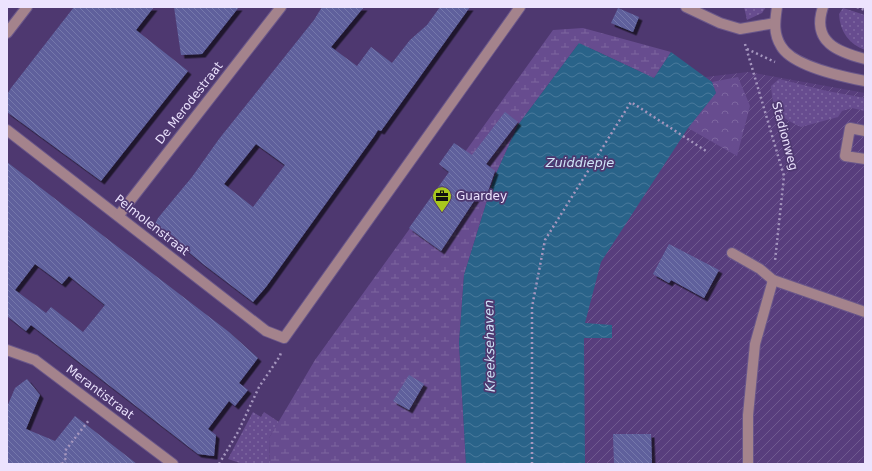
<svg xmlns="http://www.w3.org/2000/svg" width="872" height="471" font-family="'DejaVu Sans',sans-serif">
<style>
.industrial{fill:url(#industrial-furrows)}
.grass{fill:url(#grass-dots)}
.forest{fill:url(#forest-crowns)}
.wetland{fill:url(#wetland-marsh)}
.water{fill:url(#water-waves)}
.building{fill:url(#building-back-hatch);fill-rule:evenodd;filter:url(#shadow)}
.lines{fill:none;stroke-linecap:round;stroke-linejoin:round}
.minor-casing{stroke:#6a578a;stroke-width:12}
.path{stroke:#a596be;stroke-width:2.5;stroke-dasharray:2 3;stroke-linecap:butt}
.minor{stroke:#a4838c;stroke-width:10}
.labels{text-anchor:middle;stroke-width:3.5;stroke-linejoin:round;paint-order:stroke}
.street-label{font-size:12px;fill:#ece3fe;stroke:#4e3870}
.poi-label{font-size:12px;fill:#ece3fe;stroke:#4e3870;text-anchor:start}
.water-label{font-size:13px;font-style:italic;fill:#cee5f7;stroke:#4e3870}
</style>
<defs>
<pattern id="industrial-furrows" width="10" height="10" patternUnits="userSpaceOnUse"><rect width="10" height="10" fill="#583e7d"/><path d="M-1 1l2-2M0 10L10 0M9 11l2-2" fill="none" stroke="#705a90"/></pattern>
<pattern id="grass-dots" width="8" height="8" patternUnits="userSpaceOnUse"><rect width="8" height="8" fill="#674c8f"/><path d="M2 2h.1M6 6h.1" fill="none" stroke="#7d66a0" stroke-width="1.8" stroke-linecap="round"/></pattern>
<pattern id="forest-crowns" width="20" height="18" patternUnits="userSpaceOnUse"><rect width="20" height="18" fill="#674c8f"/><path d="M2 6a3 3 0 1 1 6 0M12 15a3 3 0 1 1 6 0" fill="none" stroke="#7d66a0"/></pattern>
<pattern id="wetland-marsh" width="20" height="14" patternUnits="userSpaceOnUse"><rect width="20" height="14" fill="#674c8f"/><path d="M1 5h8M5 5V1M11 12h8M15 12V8" fill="none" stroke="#7d66a0"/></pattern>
<pattern id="water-waves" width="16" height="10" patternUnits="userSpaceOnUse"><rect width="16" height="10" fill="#296389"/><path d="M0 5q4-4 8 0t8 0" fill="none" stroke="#48799b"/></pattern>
<pattern id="building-back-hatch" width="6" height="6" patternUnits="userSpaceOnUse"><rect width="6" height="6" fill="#5e619c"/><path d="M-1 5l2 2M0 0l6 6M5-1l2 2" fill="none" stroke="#7578ab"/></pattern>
<filter id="shadow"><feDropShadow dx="3.5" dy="3.5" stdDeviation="0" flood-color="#0009"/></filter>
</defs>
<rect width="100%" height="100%" fill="#4e3870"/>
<!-- industrial -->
<path class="industrial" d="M 748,72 L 865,93 L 865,464 L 523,464 L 638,85 Z"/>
<!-- grass -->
<g class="grass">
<path d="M 744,7 L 766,7 L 762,13 L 747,20 Z"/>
<path d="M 843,8 L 865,15 L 865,50 C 849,44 840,32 839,14 Z"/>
<path d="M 779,79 L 827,91 L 865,98 L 865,111 L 852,108 L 842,111 L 838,117 L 801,127 C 778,116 773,112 771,86 Z"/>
<path d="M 253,412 L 261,417 L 264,412 L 279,422 L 269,438 L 270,464 L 243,464 L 228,459 Z"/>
</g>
<!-- forest -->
<path class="forest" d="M 738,77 L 750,106 L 737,156 L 688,128 L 716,93 L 712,82 Z"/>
<!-- wetland -->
<path class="wetland" d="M 583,28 L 671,52 L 654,78 L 579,43 L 518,125 L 494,178 L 464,275 L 459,343 L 466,464 L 270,464 L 269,438 L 315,360 L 553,30 Z"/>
<!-- water -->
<path class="water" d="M 579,43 L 654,78 L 671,52 L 712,82 L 716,93 L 688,128 L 601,262 L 585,323 L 612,325 L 612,338 L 584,338 L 585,464 L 466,464 L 459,343 L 464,275 L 494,178 L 518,125 Z"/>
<!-- building -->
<g class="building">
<path d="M 74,7 L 154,7 L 136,30 L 188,71 L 101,181 L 7,112 L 7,95 L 11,88 Z"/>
<path d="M 174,7 L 239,7 L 202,54 L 181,55 Z"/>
<path d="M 322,7 L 364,7 L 331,47 L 357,66 L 371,47 L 392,63 L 410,40 L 427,25 L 440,7 L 470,7 L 381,131 L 378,130 L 375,135 L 266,287 L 253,302 L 203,264 L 155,224 L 158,218 L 192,177 L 219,139 L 314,20 ZM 256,144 L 285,165 L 253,207 L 224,184 Z"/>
<path d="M 618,8 L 639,17 L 633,32 L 611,23 Z"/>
<path d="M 505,112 L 518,122 L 486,164 L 495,171 L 486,197 L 480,192 L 441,251 L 409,228 L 449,172 L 439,164 L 454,143 L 472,155 Z"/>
<path d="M 7,162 L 229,332 L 258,358 L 239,383 L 248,390 L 235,406 L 229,401 L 208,429 L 216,435 L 214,456 L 198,454 L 31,325 L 26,331 L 7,316 ZM 35,264 L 62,284 L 69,276 L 105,305 L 83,332 L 51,307 L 46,313 L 15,290 Z"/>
<path d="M 669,244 L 719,270 L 704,298 L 671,280 L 669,283 L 653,274 Z"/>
<path d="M 409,375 L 424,384 L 409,410 L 393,401 Z"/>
<path d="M 27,379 L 40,395 L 26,429 L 55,441 L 75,416 L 137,464 L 7,464 L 7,407 L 15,388 Z"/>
<path d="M 613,434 L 651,434 L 652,464 L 614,464 Z"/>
</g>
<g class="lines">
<defs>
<g id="minor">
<path d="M 686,7 L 720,23 L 740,29 L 775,23"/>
<path d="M 777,7 C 775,21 773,33 781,46 C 792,66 844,77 865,81"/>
<path d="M 823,7 C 811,42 838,52 865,59"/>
<path d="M 7,33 L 27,7"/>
<path d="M 7,130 L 266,331 L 284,338 L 520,7"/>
<path d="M 865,131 L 850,128 L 845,156 L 865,159"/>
<path d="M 119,215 L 281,7"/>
<path d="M 732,253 L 760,269 L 773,280 L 865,312"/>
<path d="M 7,350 L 35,360 L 173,464"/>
<path d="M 748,464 L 748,415 L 755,344 L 773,280"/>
</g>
</defs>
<!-- minor casing -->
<use href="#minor" class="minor-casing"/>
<!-- path -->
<g class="path">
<path d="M 857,7 L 865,10"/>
<path d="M 745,44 L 784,176 L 775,261"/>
<path d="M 747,49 L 775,62"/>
<path d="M 62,464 L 66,458 L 65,451 L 89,420"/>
<path d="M 219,464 L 238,432 L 259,387 L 280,356 L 281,352"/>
<path d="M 532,464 L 532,307 L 545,240 L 631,102 L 706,151"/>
</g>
<!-- minor -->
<use href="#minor" class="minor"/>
</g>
<!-- icons -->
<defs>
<symbol id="office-pin" viewBox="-11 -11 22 30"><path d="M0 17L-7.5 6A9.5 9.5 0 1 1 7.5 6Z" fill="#a8c71d" stroke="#4e3870"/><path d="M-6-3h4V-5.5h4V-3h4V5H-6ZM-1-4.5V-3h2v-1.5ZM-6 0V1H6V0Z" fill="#111"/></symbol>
</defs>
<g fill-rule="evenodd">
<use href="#office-pin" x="431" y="185" width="22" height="30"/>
</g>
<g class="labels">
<!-- street labels -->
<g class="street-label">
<text transform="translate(189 103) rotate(-52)" y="4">De Merodestraat</text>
<text transform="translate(785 136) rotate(75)" y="4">Stadionweg</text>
<text transform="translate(152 225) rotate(38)" y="4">Pelmolenstraat</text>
<text transform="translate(100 392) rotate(37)" y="4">Merantistraat</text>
</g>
<!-- poi labels -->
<g class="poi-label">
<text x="456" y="200">Guardey</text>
</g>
<!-- water labels -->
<g class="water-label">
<text x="580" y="167">Zuiddiepje</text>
<text transform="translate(489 346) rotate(-91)" y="5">Kreeksehaven</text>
</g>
</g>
<!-- border -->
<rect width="872" height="471" fill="none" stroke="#ece3fe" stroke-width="16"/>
</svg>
